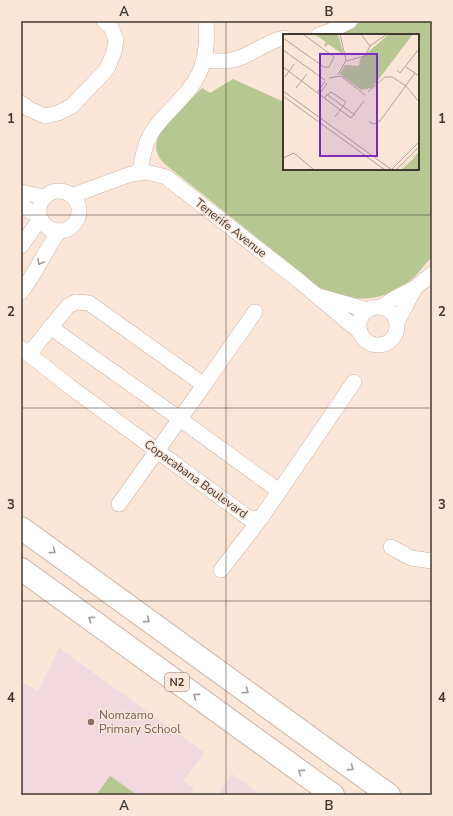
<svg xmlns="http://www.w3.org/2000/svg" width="453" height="816" font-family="'Nunito Sans',sans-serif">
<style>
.education{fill:#f3d9df}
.green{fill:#b6c792}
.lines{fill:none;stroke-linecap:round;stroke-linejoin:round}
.minor-casing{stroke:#cdb2a2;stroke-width:16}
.trunk-casing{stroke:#cdb2a2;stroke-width:24}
.minor{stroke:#fff;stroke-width:15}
.trunk{stroke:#fff;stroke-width:22}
.oneway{stroke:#a19c98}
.grid{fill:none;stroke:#433831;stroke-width:1;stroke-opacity:0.55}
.education-dot{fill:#8d6e63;stroke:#fce6d8;stroke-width:1.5}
.labels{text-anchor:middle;stroke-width:3;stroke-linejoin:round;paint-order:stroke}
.shield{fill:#fce6d8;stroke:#7a6c63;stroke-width:1}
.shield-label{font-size:11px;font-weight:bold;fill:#433831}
.street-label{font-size:12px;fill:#433831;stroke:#fce6d8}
.education-label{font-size:12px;fill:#785e54;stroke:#fce6d8;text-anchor:start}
.inset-road{fill:none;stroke:#b2a095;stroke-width:1}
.view{fill:#7b2cbf;fill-opacity:0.15;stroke:#7b2cbf;stroke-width:2}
.inset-edge{fill:none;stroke:#433831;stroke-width:2}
.neatline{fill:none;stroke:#433831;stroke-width:1.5}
.grid-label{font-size:13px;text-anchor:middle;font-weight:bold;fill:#433831}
</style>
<rect width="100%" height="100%" fill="#fce6d8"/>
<!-- education -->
<g class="education">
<path d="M 59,648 L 205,753 L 183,781 L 194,789 L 189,795 L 21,795 L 21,681 L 38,691 Z"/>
<path d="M 232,774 L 261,795 L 218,795 Z"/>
</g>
<!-- green -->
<g class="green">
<path d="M 362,21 L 432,21 L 432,257 C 425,264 419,273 411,280 C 384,303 349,304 319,287 L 166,165 C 159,159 154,150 157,140 C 159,130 193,97 202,88 L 210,93 L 233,79 L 284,102 L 284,169 L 418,169 L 418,35 L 334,35 Z"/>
<path d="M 110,776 L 136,794 L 135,795 L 96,795 Z"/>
</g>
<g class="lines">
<defs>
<g id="minor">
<path d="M 319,35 L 330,31 L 350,21"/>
<path d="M 204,60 C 213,61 223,62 232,60 C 250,57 263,42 284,38"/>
<path d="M 21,103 L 29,109 L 45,116 L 58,113 L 72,106 L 107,69 L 114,52 L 116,40 L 111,27 L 104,21"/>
<path d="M 140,172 C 142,157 145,141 154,129 C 169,108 191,94 201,69 C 207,53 207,38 206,21"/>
<circle cx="59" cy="211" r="20"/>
<path d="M 21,192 L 44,197"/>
<path d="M 71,196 L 131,174 L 146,172 L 166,177 L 298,280 L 360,332"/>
<path d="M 21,205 L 31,212 L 39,214"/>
<path d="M 21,246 L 40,219"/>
<path d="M 21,292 C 36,273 45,251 59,231"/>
<path d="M 322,297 L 368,310"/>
<circle cx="378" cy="326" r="19"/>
<path d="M 381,307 L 395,298 L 415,288 L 432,274"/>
<path d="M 397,322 L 415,288"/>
<path d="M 50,327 L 180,419 L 279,491"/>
<path d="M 21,348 L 69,386 L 250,519 L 261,518 L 354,382"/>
<path d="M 29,354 L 68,306 L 76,302 L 89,303 L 204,385 L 119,504"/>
<path d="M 204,385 L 255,312"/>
<path d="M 391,547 L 411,558 L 432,561"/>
<path d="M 221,570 L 261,518"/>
</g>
<g id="trunk">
<path d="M 21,528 L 389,795"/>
<path d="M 21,569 L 333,795"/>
</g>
</defs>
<!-- minor casing -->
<use href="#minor" class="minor-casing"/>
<!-- trunk casing -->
<use href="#trunk" class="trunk-casing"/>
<!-- minor -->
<use href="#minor" class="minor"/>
<!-- trunk -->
<use href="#trunk" class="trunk"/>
</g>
<!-- one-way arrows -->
<defs><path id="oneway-chevron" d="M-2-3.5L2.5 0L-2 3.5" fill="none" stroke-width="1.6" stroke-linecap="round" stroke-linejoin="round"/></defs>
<g class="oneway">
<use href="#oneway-chevron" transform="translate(40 262) rotate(119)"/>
<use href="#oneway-chevron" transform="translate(53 551) rotate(36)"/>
<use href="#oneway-chevron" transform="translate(91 619) rotate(-144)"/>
<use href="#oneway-chevron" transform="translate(147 620) rotate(36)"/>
<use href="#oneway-chevron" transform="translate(246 691) rotate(36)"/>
<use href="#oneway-chevron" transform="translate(196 696) rotate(-144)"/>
<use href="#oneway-chevron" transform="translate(351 768) rotate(36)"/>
<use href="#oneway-chevron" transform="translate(301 772) rotate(-144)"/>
</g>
<!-- grid -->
<path class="grid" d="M 226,21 L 226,795M 21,215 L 432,215M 21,408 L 432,408M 21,601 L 432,601"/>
<!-- markers -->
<circle class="education-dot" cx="91" cy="722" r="4"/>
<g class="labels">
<!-- shield labels -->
<rect class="shield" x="165" y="673" width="24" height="18" rx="3"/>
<g class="shield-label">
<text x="177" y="686">N2</text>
</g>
<!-- street labels -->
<g class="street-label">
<text transform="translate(231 228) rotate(38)" y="4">Tenerife Avenue</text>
<text transform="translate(196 479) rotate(36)" y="4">Copacabana Boulevard</text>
</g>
<!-- education labels -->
<g class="education-label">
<text x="99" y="719">Nomzamo<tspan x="99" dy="14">Primary School</tspan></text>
</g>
</g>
<!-- overview -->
<g transform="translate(283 34)">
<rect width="136" height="136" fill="#fce6d8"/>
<path d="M 31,0 L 55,0 L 61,21 L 45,10 L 43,13 L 41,11 L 43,8 ZM 106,0 L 130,0 L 89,54 L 78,56 L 57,40 L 62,31 L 76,32 L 77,25 ZM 136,117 L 136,136 L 118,136 L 130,125 Z" fill="#b6c792"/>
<path class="inset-road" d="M 78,0 L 87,12M 0,4 L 41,33 L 46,33 L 51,23 L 20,0M 87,12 L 104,0M 0,16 L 42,46M 63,27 L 82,22 L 87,12M 0,33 L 68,84 L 81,67M 123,33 L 136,42M 114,36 L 117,39 L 136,15M 55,41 L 63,26 L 57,0M 2,43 L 11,30M 46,44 L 58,42 L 82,61M 13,54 L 24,40M 0,57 L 109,136M 85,58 L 102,43 L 109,43 L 123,52 L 136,68M 34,59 L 42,47M 43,60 L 72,81M 36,61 L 44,49M 0,62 L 102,136M 41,64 L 48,58 L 63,68 L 52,83M 86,88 L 91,90 L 97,87 L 132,39M 0,124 L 11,119 L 31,136M 108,136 L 136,108M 113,136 L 136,113"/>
<path class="view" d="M 37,20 L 94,20 L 94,122 L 37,122 Z"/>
<rect width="136" height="136" class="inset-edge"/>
</g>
<!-- border -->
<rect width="453" height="816" fill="none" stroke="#fce6d8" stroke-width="44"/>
<rect x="22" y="22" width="409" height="772" class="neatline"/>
<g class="grid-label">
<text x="124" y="16">A</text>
<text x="329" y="16">B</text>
<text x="11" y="123">1</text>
<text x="442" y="123">1</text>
<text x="11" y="316">2</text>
<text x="442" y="316">2</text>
<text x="11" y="509">3</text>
<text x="442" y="509">3</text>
<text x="11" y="702">4</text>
<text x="442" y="702">4</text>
<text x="124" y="810">A</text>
<text x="329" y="810">B</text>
</g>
</svg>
